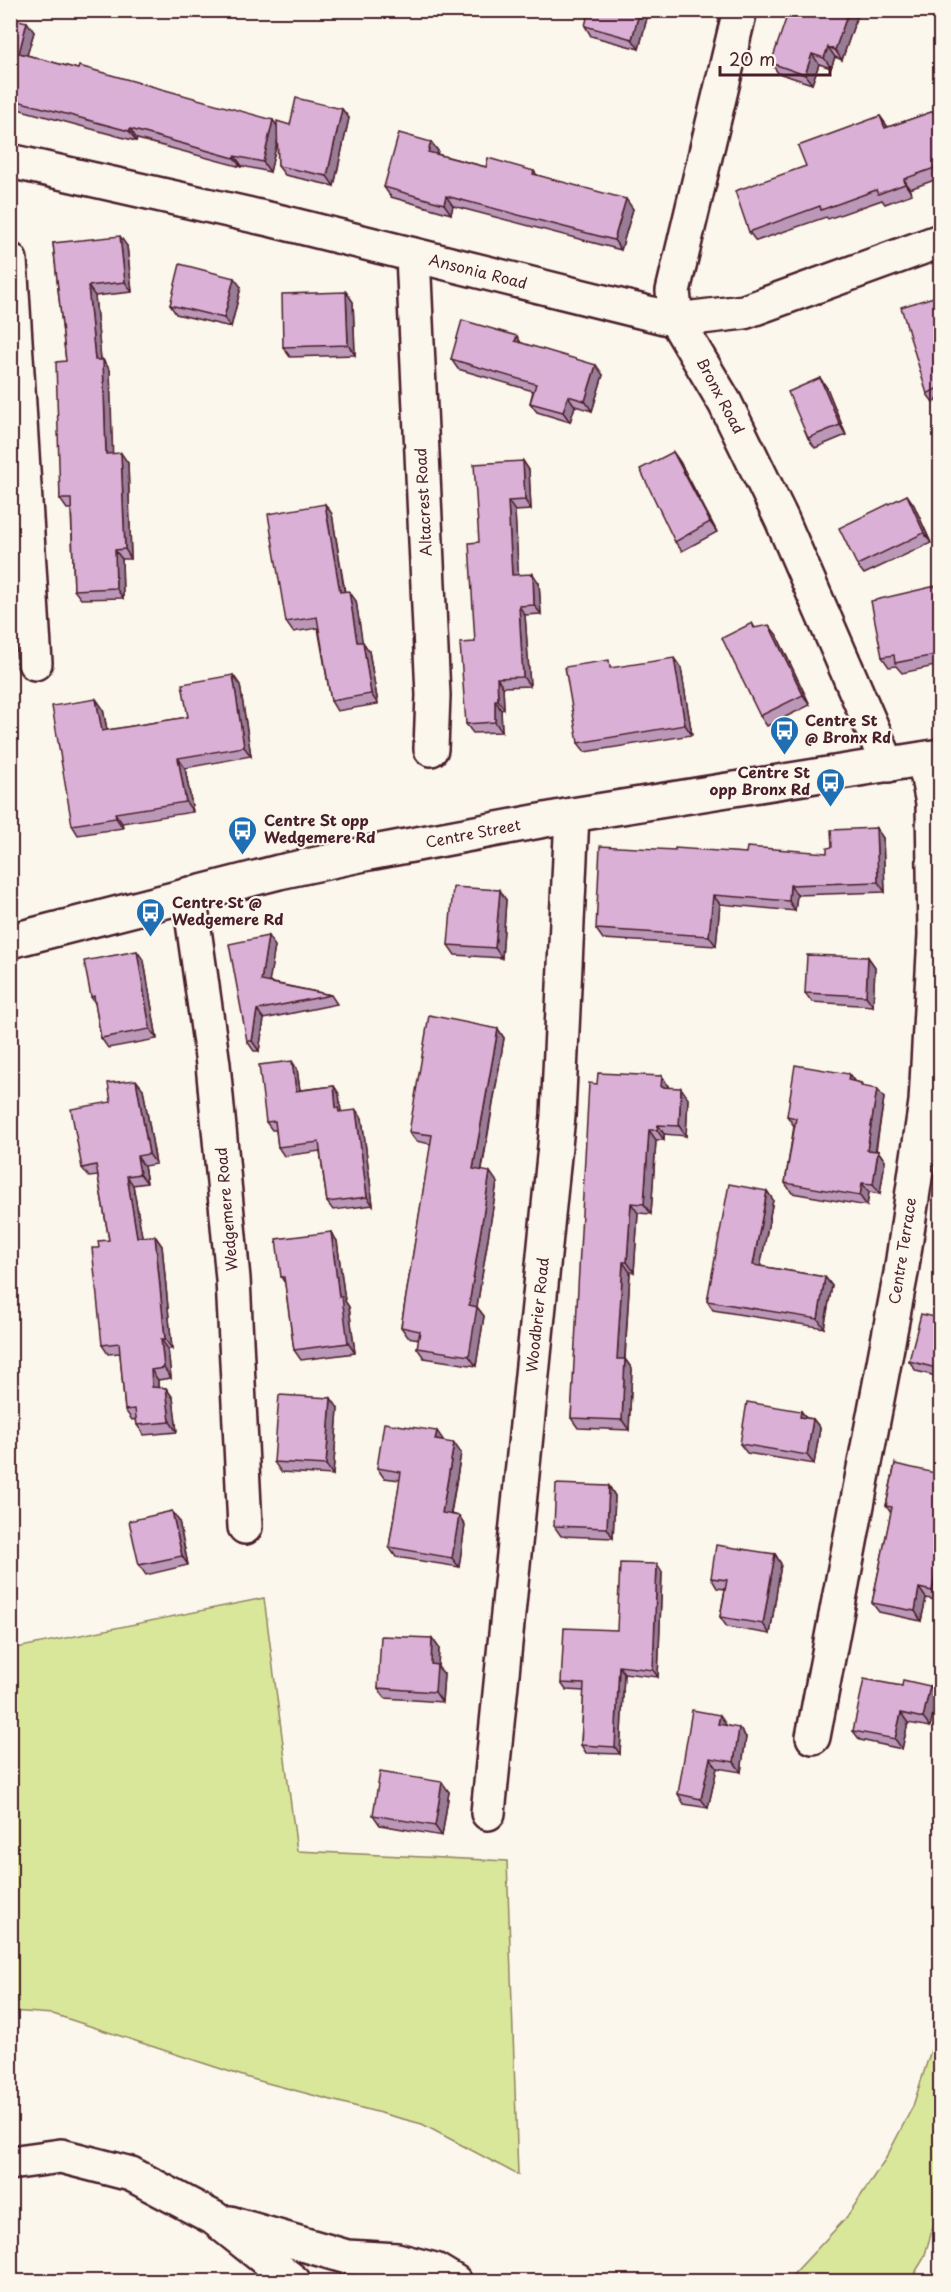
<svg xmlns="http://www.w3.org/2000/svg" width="951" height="2292" font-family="'Playpen Sans',sans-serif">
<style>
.green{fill:#d9e79a;stroke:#928362;stroke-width:1.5}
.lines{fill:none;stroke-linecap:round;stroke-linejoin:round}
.minor-casing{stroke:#4a1f2b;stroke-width:38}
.major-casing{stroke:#4a1f2b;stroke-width:38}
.minor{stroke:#fbf7ec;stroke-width:33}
.major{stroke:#fbf7ec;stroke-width:33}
.wall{fill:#bb97b8;stroke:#4a1f2b;stroke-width:1.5}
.shaded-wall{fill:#997b96;stroke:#4a1f2b;stroke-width:1.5}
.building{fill:#dab0d6;stroke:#4a1f2b;stroke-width:1.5}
.labels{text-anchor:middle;stroke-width:4.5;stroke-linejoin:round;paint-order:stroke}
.street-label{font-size:15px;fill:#4a1f2b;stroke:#fbf7ec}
.poi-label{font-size:15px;font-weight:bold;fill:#4a1f2b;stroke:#fbf7ec;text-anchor:start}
</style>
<rect width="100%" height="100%" fill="#fbf7ec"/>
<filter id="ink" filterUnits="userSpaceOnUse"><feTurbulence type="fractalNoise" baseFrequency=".0167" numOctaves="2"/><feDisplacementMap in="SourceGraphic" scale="12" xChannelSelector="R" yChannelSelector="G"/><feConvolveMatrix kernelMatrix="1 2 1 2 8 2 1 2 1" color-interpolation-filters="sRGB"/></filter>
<g filter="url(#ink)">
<!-- green -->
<g class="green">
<path d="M 264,1598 L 297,1851 L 507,1861 L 518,2175 L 422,2124 L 252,2079 L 53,2014 L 11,2011 L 11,1649 Z"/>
<path d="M 940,2022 L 940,2203 L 924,2258 L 910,2281 L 787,2281 L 846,2218 L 886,2158 L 913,2106 Z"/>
</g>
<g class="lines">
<defs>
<g id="minor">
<path d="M 740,10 L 673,291 L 676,320 L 725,403 L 782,520 L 888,765"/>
<path d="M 10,161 L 273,220 L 676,320 L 744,312 L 940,241"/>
<path d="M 413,255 L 433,695 L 431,749"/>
<path d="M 10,260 L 35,663"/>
<path d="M 189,894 L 213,1064 L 233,1279 L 245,1527"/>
<path d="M 813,1737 L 901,1273 L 926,1102 L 935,935 L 933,803 L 924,759"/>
<path d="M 488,1813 L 558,1116 L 572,815"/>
<path d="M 10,2163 L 61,2156 L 131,2174 L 214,2218 L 294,2282"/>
<path d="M 230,2223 L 347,2257 L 397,2260 L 435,2270 L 455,2282"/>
</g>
<path id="major" d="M 10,941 L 279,872 L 369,853 L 572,815 L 940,756"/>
</defs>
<!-- minor casing -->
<use href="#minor" class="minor-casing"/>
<!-- major casing -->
<use href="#major" class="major-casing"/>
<!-- minor -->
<use href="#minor" class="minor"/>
<!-- major -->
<use href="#major" class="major"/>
</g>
<!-- wall -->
<g class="wall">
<path d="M 649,10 L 639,49 L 591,36 L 585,26 Z"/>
<path d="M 859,10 L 842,60 L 835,57 L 831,68 L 819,64 L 812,84 L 778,73 L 771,63 Z"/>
<path d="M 10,18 L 34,32 L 27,55 L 277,125 L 290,125 L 342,109 L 349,118 L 334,186 L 285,175 L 278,166 L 277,141 L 270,172 L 242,166 L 241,167 L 137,139 L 136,141 L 10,107 Z"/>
<path d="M 940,109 L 940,178 L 910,189 L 912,194 L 885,204 L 882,200 L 828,219 L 826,217 L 756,241 L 749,232 L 806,166 L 880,116 L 888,127 Z"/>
<path d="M 431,142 L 438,151 L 437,154 L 486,167 L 534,171 L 537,175 L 633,209 L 621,250 L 453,206 L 451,214 L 391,197 L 384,187 Z"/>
<path d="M 53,243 L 127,246 L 132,292 L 95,296 L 101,360 L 103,360 L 110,370 L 112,454 L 128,463 L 131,559 L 122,559 L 123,598 L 81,599 L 74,590 L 71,509 L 67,509 L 60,499 L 66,361 Z"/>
<path d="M 241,287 L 231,327 L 176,314 L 170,305 Z"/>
<path d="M 346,292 L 353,302 L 355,355 L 290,357 L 283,347 Z"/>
<path d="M 940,295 L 940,398 L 933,402 L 927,394 Z"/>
<path d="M 522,343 L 603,375 L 592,411 L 575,406 L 570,422 L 537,412 L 530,403 L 533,391 L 458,369 L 451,359 Z"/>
<path d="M 820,378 L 827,388 L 846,435 L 815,448 L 808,438 Z"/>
<path d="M 673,452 L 680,462 L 717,532 L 682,551 L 675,542 Z"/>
<path d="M 523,461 L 529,470 L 531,510 L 515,511 L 518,575 L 539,583 L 541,614 L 525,615 L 530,686 L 503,687 L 504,709 L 501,710 L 502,732 L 473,733 L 466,724 L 475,642 L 479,542 Z"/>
<path d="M 907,495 L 914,505 L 931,543 L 864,574 L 857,565 Z"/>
<path d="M 325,504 L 332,514 L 345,592 L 356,601 L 362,642 L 369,651 L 378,704 L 337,711 L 331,701 L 318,628 L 293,632 L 286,622 Z"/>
<path d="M 940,585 L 940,665 L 902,673 L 896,666 L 889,667 L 882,657 Z"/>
<path d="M 752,623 L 755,628 L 776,634 L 810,705 L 767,726 L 760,716 Z"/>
<path d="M 614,668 L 681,668 L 692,735 L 585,752 L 578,743 Z"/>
<path d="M 233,675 L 240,685 L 251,756 L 185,768 L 193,812 L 122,823 L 123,828 L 78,835 L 72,825 L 96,699 L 103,709 L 107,730 L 188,717 Z"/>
<path d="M 876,828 L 883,838 L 885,892 L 797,895 L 795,911 L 720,904 L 716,946 L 603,939 L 596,929 L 675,850 L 746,853 L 827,853 L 832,847 Z"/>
<path d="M 506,900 L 502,958 L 455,955 L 448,945 Z"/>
<path d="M 275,946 L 269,982 L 331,995 L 337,1004 L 264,1019 L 259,1051 L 254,1051 L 247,1041 Z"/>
<path d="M 868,957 L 875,967 L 873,1006 L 812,1002 L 805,993 Z"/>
<path d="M 144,961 L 157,1039 L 108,1048 L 101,1038 L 95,1003 L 91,997 Z"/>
<path d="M 498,1029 L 504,1038 L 482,1170 L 497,1182 L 477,1307 L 484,1316 L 476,1366 L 424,1358 L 417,1348 L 419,1339 L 408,1337 L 401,1327 L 431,1144 L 416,1141 L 409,1132 Z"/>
<path d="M 297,1069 L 300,1090 L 334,1086 L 339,1094 L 341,1112 L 362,1118 L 373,1205 L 333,1210 L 327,1202 L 320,1151 L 284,1156 L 278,1147 L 276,1130 L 272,1130 L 266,1122 Z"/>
<path d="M 849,1074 L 854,1081 L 861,1083 L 864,1087 L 884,1098 L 876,1151 L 878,1151 L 885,1161 L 880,1194 L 869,1192 L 867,1206 L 792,1193 L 785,1183 L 794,1126 L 787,1116 Z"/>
<path d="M 662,1076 L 668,1086 L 668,1088 L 688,1098 L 686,1136 L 664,1134 L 664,1140 L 656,1140 L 651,1214 L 638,1213 L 634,1272 L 630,1272 L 625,1359 L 632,1369 L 629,1430 L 578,1428 L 571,1418 L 597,1084 Z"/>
<path d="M 143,1089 L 156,1164 L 144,1166 L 147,1183 L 133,1185 L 142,1237 L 155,1236 L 162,1246 L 172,1349 L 168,1349 L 171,1378 L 158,1380 L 158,1388 L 166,1388 L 173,1398 L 177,1432 L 144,1435 L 137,1425 L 136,1419 L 132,1420 L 125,1410 L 120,1353 L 108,1354 L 102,1345 L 99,1248 L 109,1240 L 98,1176 L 89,1177 L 82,1168 L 111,1102 Z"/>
<path d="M 767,1191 L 773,1200 L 760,1266 L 825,1277 L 832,1286 L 824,1328 L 713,1310 L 707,1301 Z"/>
<path d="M 331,1232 L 337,1241 L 345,1301 L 349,1307 L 355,1353 L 301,1360 L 294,1350 L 285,1283 L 281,1277 Z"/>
<path d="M 940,1318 L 940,1377 L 916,1371 L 909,1361 Z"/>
<path d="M 338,1408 L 333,1475 L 281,1472 L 274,1462 Z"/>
<path d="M 801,1411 L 806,1418 L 813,1419 L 820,1428 L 814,1464 L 747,1453 L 740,1444 Z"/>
<path d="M 444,1441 L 461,1453 L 451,1514 L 459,1516 L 465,1525 L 459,1567 L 396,1557 L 389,1547 L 400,1480 L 384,1478 L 377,1468 Z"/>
<path d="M 895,1464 L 939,1601 L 926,1598 L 921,1621 L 879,1612 L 872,1603 L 891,1513 L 886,1506 Z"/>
<path d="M 609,1486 L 615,1496 L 613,1538 L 561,1536 L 554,1526 Z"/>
<path d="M 179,1521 L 188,1565 L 146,1575 L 139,1565 Z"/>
<path d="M 775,1554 L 781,1564 L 770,1634 L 727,1627 L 720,1617 L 725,1589 L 717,1588 L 711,1578 Z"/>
<path d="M 657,1564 L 662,1572 L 658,1677 L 624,1673 L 620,1754 L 586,1753 L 581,1745 L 584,1691 L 566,1690 L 561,1683 L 617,1630 Z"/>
<path d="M 432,1638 L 439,1648 L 438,1667 L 444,1674 L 442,1702 L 385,1698 L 378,1688 Z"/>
<path d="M 937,1696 L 930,1727 L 908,1723 L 902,1749 L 860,1740 L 853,1731 Z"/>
<path d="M 726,1725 L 746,1737 L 741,1772 L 717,1768 L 708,1808 L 684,1804 L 678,1794 Z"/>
<path d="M 449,1792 L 442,1836 L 380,1825 L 373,1815 Z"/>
</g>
<!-- shaded-wall -->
<g class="shaded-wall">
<path d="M 640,10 L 649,10 L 639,49 L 632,39 Z"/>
<path d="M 849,10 L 859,10 L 842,60 L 835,50 Z"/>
<path d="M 27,22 L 34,32 L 25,62 L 19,53 Z"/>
<path d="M 828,47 L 835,57 L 831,68 L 824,58 Z"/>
<path d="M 812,54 L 819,64 L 812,84 L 805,75 Z"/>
<path d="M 342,109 L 349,118 L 334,186 L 327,176 Z"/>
<path d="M 880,116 L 887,126 L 892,138 L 885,128 Z"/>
<path d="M 273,120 L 280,130 L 270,172 L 263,162 Z"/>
<path d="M 130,129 L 137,139 L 136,141 L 129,131 Z"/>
<path d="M 431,142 L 438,151 L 435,161 L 428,152 Z"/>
<path d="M 235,156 L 242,166 L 241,167 L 234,158 Z"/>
<path d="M 904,179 L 910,189 L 912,194 L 905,184 Z"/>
<path d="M 446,196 L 453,206 L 451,214 L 444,204 Z"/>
<path d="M 626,199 L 633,209 L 621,250 L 614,240 Z"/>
<path d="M 120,236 L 127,246 L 132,292 L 125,282 Z"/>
<path d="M 234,278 L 241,287 L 231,327 L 224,318 Z"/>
<path d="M 88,286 L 95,296 L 102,370 L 95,360 Z"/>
<path d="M 346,292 L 353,302 L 355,355 L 348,345 Z"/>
<path d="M 517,336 L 523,346 L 515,341 Z"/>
<path d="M 103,360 L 110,370 L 113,464 L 106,454 Z"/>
<path d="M 596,365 L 603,375 L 592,411 L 585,401 Z"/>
<path d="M 820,378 L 827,388 L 846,435 L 840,425 Z"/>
<path d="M 568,396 L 575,406 L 570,422 L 563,412 Z"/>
<path d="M 673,452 L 680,462 L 717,532 L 710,522 Z"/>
<path d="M 121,453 L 128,463 L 131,559 L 125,549 Z"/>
<path d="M 523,461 L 529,470 L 531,510 L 525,500 Z"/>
<path d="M 907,495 L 914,505 L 931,543 L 924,533 Z"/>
<path d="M 508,501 L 515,511 L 519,584 L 512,575 Z"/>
<path d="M 325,504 L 332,514 L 346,602 L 340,592 Z"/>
<path d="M 115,550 L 122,559 L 123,598 L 116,588 Z"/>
<path d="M 533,574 L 539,583 L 541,614 L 534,605 Z"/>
<path d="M 349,591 L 356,601 L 364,652 L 357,642 Z"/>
<path d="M 519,606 L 525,615 L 530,686 L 523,677 Z"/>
<path d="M 769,625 L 776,634 L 810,705 L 803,695 Z"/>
<path d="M 363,642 L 369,651 L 378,704 L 371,694 Z"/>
<path d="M 674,658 L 681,668 L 692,735 L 685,725 Z"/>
<path d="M 233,675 L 240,685 L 251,756 L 244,747 Z"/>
<path d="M 497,678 L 503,687 L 504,709 L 498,700 Z"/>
<path d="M 96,699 L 103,709 L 109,741 L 102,731 Z"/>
<path d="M 495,700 L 501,710 L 502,732 L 495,722 Z"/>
<path d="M 178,758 L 185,768 L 193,812 L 186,802 Z"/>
<path d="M 115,813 L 122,823 L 123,828 L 116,818 Z"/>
<path d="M 876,828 L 883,838 L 885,892 L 878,882 Z"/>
<path d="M 790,885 L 797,895 L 795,911 L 789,901 Z"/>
<path d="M 500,890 L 506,900 L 502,958 L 495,948 Z"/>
<path d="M 713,895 L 720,904 L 716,946 L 709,936 Z"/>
<path d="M 268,936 L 275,946 L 268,990 L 261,981 Z"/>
<path d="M 137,951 L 144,961 L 157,1039 L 150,1029 Z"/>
<path d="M 868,957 L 875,967 L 873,1006 L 866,996 Z"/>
<path d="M 257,1010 L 264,1019 L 259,1051 L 252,1041 Z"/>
<path d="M 498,1029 L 504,1038 L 480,1179 L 473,1169 Z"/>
<path d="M 292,1061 L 297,1069 L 301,1099 L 296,1091 Z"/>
<path d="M 849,1074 L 856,1084 L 848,1080 Z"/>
<path d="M 662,1076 L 668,1086 L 668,1097 L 661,1087 Z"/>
<path d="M 136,1080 L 143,1089 L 156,1164 L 149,1154 Z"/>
<path d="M 334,1086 L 339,1094 L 341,1113 L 344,1120 L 336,1108 Z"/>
<path d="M 681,1088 L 688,1098 L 686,1136 L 679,1126 Z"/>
<path d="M 877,1089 L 884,1098 L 874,1159 L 867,1150 Z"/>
<path d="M 356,1110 L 362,1118 L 373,1205 L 367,1197 Z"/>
<path d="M 658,1125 L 664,1134 L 664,1140 L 657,1130 Z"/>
<path d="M 649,1130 L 656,1140 L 651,1214 L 644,1204 Z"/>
<path d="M 878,1151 L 885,1161 L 880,1194 L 873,1184 Z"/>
<path d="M 137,1156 L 144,1166 L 147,1183 L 140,1174 Z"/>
<path d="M 490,1172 L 497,1182 L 477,1307 L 484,1316 L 476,1366 L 469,1356 L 469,1305 Z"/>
<path d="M 127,1176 L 133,1185 L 144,1247 L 137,1237 Z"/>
<path d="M 862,1183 L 869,1192 L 867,1206 L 860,1196 Z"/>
<path d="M 767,1191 L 773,1200 L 759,1274 L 753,1265 Z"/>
<path d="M 631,1203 L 638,1213 L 634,1272 L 627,1262 Z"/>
<path d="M 331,1232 L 337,1241 L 345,1301 L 349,1307 L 355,1353 L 348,1343 L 339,1297 Z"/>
<path d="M 155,1236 L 162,1246 L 172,1349 L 165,1339 Z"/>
<path d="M 623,1262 L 630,1272 L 624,1369 L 617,1359 Z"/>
<path d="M 825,1277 L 832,1286 L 824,1328 L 818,1319 Z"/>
<path d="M 161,1339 L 168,1349 L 171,1378 L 164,1368 Z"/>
<path d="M 625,1359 L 632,1369 L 629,1430 L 622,1420 Z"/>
<path d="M 151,1370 L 158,1380 L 158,1397 L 152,1387 Z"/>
<path d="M 166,1388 L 173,1398 L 177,1432 L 170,1422 Z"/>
<path d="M 331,1398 L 338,1408 L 333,1475 L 326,1465 Z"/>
<path d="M 801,1411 L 808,1420 L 800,1417 Z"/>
<path d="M 813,1419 L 820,1428 L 814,1464 L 807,1455 Z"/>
<path d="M 437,1431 L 444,1441 L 435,1440 Z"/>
<path d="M 454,1443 L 461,1453 L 449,1523 L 442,1513 Z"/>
<path d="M 609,1486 L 615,1496 L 613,1538 L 607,1528 Z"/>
<path d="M 172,1511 L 179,1521 L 188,1565 L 182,1556 Z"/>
<path d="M 459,1516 L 465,1525 L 459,1567 L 452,1558 Z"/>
<path d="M 940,1548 L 940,1591 L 939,1601 L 932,1591 Z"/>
<path d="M 775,1554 L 781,1564 L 770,1634 L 763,1624 Z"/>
<path d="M 657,1564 L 662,1572 L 658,1677 L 653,1670 Z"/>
<path d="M 919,1588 L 926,1598 L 921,1621 L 915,1611 Z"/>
<path d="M 432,1638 L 439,1648 L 438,1667 L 444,1674 L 442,1702 L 435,1692 L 431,1664 Z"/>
<path d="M 619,1666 L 624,1673 L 620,1754 L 615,1747 Z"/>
<path d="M 930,1686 L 937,1696 L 930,1727 L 923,1718 Z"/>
<path d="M 901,1713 L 908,1723 L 902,1749 L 895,1739 Z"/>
<path d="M 720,1715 L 726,1725 L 724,1734 L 718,1724 Z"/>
<path d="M 739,1728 L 746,1737 L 741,1772 L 734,1762 Z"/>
<path d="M 710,1758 L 717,1768 L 708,1808 L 701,1799 Z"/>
<path d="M 442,1782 L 449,1792 L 442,1836 L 435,1826 Z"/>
</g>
<!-- building -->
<g class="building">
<path d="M 589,10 L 640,10 L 632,39 L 585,26 Z"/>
<path d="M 789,10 L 849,10 L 835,50 L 828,47 L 824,58 L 812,54 L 805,75 L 771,63 Z"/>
<path d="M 10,18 L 27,22 L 19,53 L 78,69 L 79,66 L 273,120 L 263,162 L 235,156 L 234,158 L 130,129 L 129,131 L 10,99 Z"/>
<path d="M 296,98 L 342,109 L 327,176 L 278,166 L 277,121 L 290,125 Z"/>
<path d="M 940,109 L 940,166 L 904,179 L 905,184 L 878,194 L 876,190 L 821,210 L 820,206 L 749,232 L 735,191 L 806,166 L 798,146 L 880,116 L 885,128 Z"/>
<path d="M 399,133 L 431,142 L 428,152 L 486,167 L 488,158 L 534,171 L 533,174 L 626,199 L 614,240 L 446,196 L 444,204 L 384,187 Z"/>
<path d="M 120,236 L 125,282 L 88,286 L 95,360 L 103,360 L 106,454 L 121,453 L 125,549 L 115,550 L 116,588 L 74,590 L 71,499 L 60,499 L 56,362 L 66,361 L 53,243 Z"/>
<path d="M 180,264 L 234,278 L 224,318 L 170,305 Z"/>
<path d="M 346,292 L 348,345 L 283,347 L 282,294 Z"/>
<path d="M 940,295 L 940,387 L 927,394 L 901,307 Z"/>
<path d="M 462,320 L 517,336 L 515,341 L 596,365 L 585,401 L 568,396 L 563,412 L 530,403 L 536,384 L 451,359 Z"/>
<path d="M 820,378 L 840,425 L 808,438 L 788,392 Z"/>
<path d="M 673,452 L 710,522 L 675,542 L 640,469 Z"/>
<path d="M 523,461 L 525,500 L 508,501 L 512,575 L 533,574 L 534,605 L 519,606 L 523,677 L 497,678 L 498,700 L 495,700 L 495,722 L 466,724 L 460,643 L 475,642 L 469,543 L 479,542 L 474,464 Z"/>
<path d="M 907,495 L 924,533 L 857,565 L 839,528 Z"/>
<path d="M 325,504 L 340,592 L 349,591 L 357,642 L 363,642 L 371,694 L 331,701 L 317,617 L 286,622 L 268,514 Z"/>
<path d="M 940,585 L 940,654 L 895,663 L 894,655 L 882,657 L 871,601 Z"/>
<path d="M 752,623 L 754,628 L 769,625 L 803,695 L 760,716 L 722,638 Z"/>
<path d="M 674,658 L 685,725 L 578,743 L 565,667 L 609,660 L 610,668 Z"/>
<path d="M 233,675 L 244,747 L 178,758 L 186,802 L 115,813 L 116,818 L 72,825 L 52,706 L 96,699 L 102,731 L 188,717 L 182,684 Z"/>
<path d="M 876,828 L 878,882 L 790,885 L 789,901 L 713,895 L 709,936 L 596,929 L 600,846 L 675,850 L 675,848 L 746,853 L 747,847 L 827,853 L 827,848 L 832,847 L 831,830 Z"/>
<path d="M 453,887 L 500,890 L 495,948 L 448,945 Z"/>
<path d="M 268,936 L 261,981 L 331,995 L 257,1010 L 252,1041 L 247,1041 L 229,944 Z"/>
<path d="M 137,951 L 150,1029 L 101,1038 L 94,996 L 91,997 L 84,961 Z"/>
<path d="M 807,955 L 868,957 L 866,996 L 805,993 Z"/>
<path d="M 429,1015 L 498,1029 L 473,1169 L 490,1172 L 469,1305 L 477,1307 L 469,1356 L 417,1348 L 420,1331 L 401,1327 L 432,1135 L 409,1132 Z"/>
<path d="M 292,1061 L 296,1091 L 334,1086 L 336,1108 L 338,1108 L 339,1112 L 356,1110 L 367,1197 L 327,1202 L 319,1142 L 278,1147 L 275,1121 L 266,1122 L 259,1065 Z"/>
<path d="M 795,1065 L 849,1074 L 848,1080 L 861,1083 L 861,1086 L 877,1089 L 867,1150 L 878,1151 L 873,1184 L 862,1183 L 860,1196 L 785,1183 L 796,1118 L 787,1116 Z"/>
<path d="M 598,1073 L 662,1076 L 661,1087 L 681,1088 L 679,1126 L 658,1125 L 657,1130 L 649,1130 L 644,1204 L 631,1203 L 627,1262 L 623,1262 L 617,1359 L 625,1359 L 622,1420 L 571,1418 L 589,1083 L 597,1084 Z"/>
<path d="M 136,1080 L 149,1154 L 137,1156 L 140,1174 L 127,1176 L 137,1237 L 155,1236 L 165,1339 L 161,1339 L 164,1368 L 151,1370 L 152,1387 L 166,1388 L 170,1422 L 137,1425 L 135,1409 L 125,1410 L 119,1343 L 102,1345 L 92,1248 L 99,1248 L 98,1241 L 109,1240 L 96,1165 L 82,1168 L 71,1109 L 111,1102 L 108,1083 Z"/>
<path d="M 729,1184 L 767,1191 L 753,1265 L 825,1277 L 818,1319 L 707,1301 Z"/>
<path d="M 940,1202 L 940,1222 L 936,1221 Z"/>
<path d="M 331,1232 L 339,1297 L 342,1297 L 348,1343 L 294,1350 L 284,1277 L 281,1277 L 276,1239 Z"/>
<path d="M 921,1314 L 940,1318 L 940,1369 L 909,1361 Z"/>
<path d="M 279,1395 L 331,1398 L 326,1465 L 274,1462 Z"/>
<path d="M 747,1402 L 801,1411 L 800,1417 L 813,1419 L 807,1455 L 740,1444 Z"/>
<path d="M 384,1423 L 437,1431 L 435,1440 L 454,1443 L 442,1513 L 459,1516 L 452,1558 L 389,1547 L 401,1472 L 377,1468 Z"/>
<path d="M 895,1464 L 940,1474 L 940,1548 L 932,1591 L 919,1588 L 915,1611 L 872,1603 L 892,1507 L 886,1506 Z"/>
<path d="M 556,1484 L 609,1486 L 607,1528 L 554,1526 Z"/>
<path d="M 172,1511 L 182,1556 L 139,1565 L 129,1521 Z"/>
<path d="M 716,1545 L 775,1554 L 763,1624 L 720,1617 L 727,1580 L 711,1578 Z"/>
<path d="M 620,1563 L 657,1564 L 653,1670 L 619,1666 L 615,1747 L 581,1745 L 584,1684 L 561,1683 L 564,1628 L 617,1630 Z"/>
<path d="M 381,1636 L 432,1638 L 431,1664 L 437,1665 L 435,1692 L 378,1688 Z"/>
<path d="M 864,1679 L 902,1686 L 903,1680 L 930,1686 L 923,1718 L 901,1713 L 895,1739 L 853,1731 Z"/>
<path d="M 692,1710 L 720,1715 L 718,1724 L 739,1728 L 734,1762 L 710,1758 L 701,1799 L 678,1794 Z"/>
<path d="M 380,1772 L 442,1782 L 435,1826 L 373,1815 Z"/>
</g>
</g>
<!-- icons -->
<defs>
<symbol id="bus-pin" viewBox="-11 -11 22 30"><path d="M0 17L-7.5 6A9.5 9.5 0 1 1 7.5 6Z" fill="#1f6fb2" stroke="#fbf7ec"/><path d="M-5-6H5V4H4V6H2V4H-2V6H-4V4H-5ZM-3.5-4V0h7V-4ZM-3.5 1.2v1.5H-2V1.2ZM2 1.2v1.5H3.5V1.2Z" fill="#fff"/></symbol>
</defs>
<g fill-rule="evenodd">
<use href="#bus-pin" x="768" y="714" width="33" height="45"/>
<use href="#bus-pin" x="814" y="766" width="33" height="45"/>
<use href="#bus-pin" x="226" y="814" width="33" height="45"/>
<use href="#bus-pin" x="134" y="896" width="33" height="45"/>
</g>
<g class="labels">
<!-- street labels -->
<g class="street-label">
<text transform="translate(478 272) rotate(14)" y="5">Ansonia Road</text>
<text transform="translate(720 396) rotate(62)" y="5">Bronx Road</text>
<text transform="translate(424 502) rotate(-93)" y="5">Altacrest Road</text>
<text transform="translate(473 834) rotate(-11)" y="5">Centre Street</text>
<text transform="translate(227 1209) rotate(-95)" y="5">Wedgemere Road</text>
<text transform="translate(903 1251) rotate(-81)" y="5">Centre Terrace</text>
<text transform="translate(538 1315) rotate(-84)" y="5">Woodbrier Road</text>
</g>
<!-- poi labels -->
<g class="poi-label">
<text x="805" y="726">Centre St<tspan x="805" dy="17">@ Bronx Rd</tspan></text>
<text x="810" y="778" text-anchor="end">Centre St<tspan x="810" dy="17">opp Bronx Rd</tspan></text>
<text x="264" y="826">Centre St opp<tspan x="264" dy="17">Wedgemere Rd</tspan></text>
<text x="172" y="908">Centre St @<tspan x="172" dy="17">Wedgemere Rd</tspan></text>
</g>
</g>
<!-- margin -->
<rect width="951" height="2292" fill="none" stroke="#fbf7ec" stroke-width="36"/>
<rect x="18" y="18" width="915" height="2256" fill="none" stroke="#4a1f2b" stroke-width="2" filter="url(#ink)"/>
<!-- scale -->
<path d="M720 66v9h110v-9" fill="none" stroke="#4a1f2b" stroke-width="3"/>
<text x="729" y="66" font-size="18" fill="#4a1f2b" stroke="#fbf7ec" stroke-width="4.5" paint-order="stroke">20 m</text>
</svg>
